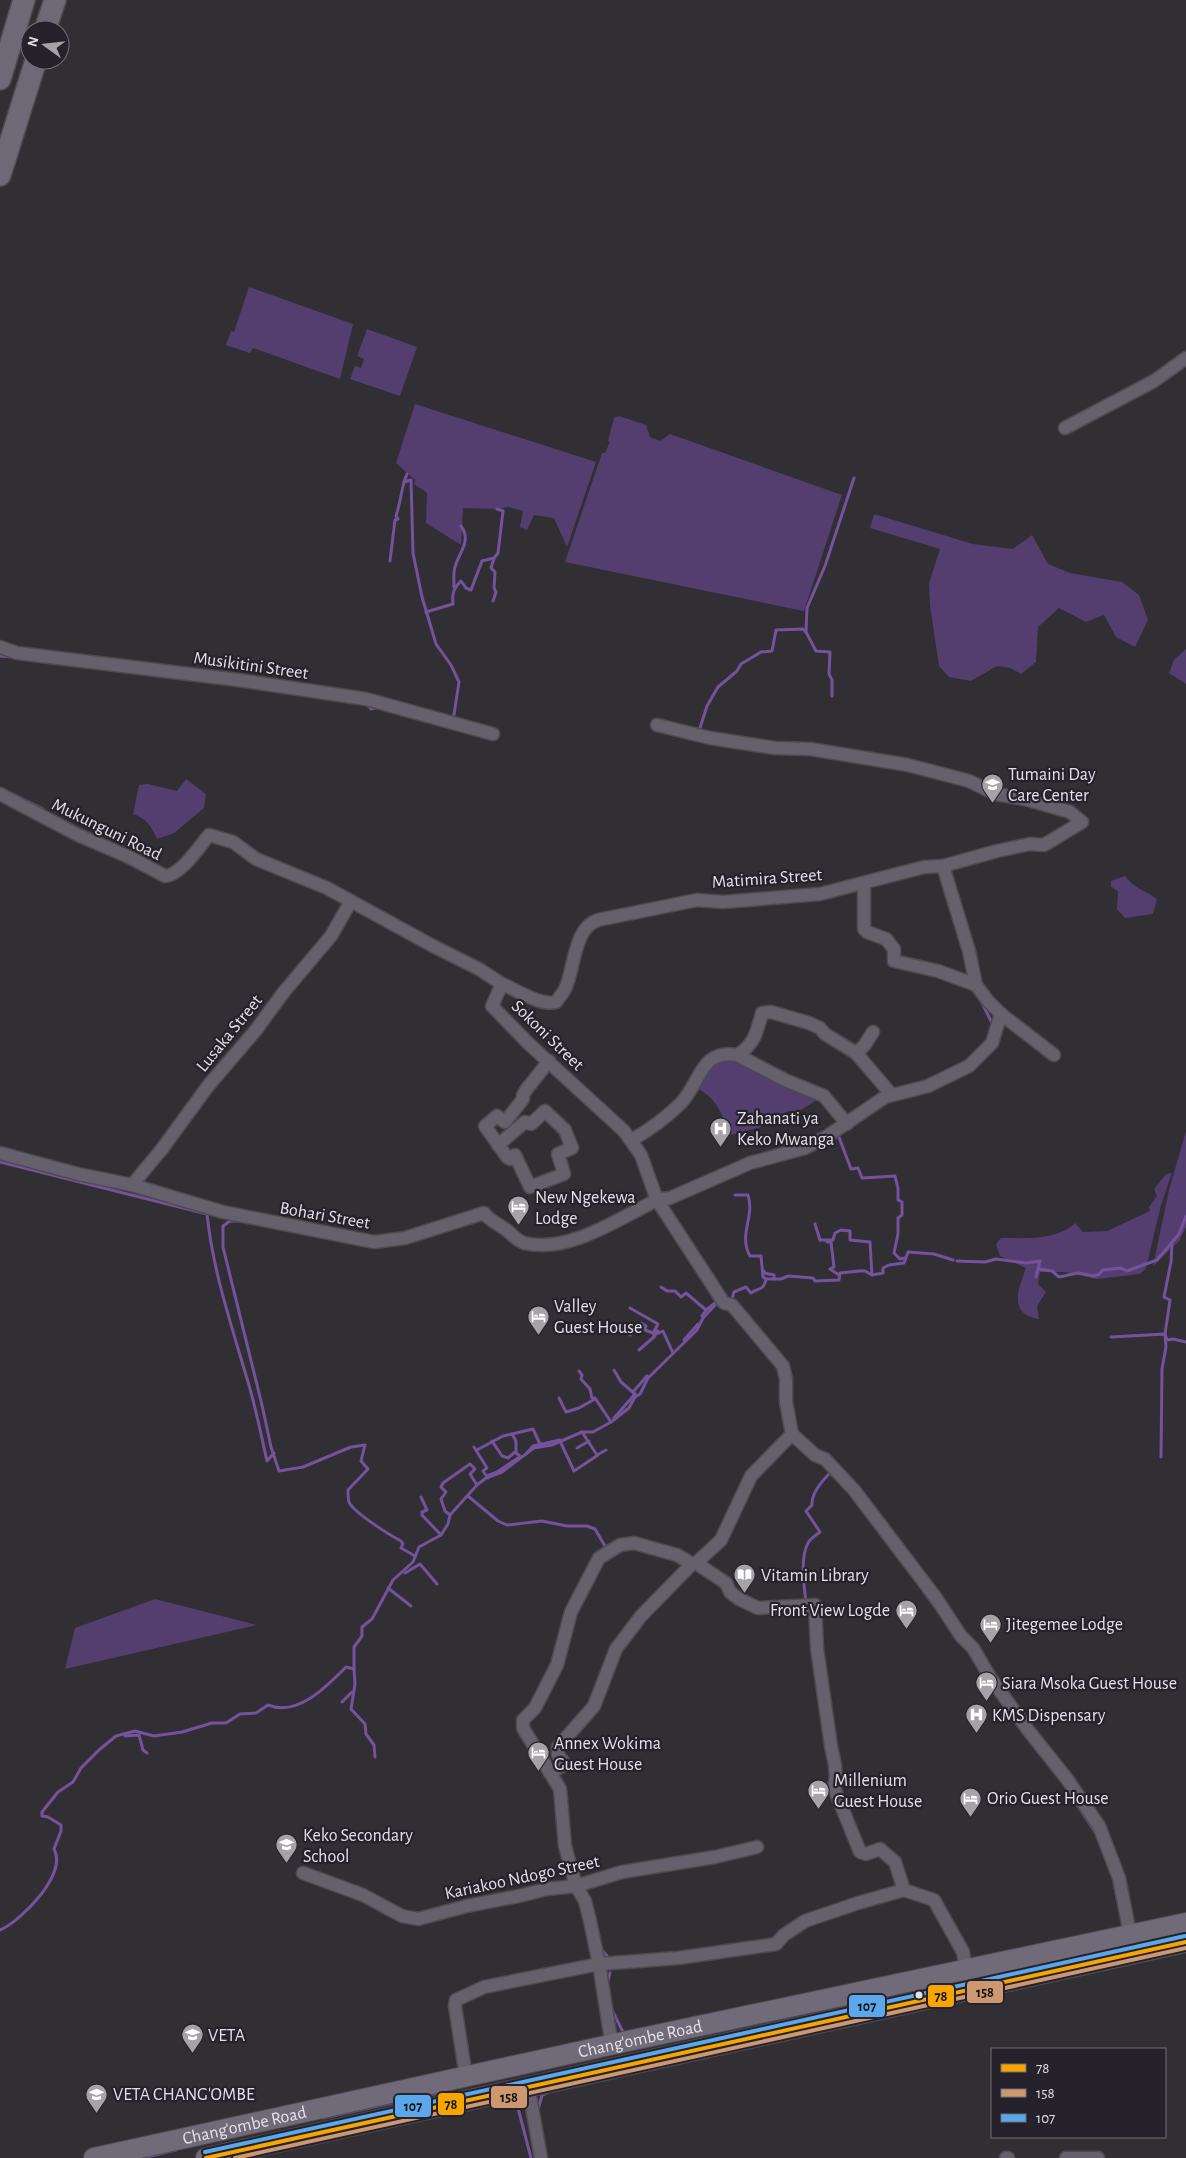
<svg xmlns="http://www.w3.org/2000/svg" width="1186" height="2158" font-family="'Alegreya Sans',sans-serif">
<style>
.green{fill:#543e6f}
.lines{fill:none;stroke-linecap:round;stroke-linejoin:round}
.stream{stroke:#75529c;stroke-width:3}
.minor-casing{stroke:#4d4b50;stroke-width:15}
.primary-casing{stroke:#4d4b50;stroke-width:22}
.trunk-casing{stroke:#4d4b50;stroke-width:24}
.minor{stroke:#65606b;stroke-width:12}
.primary{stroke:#716a79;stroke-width:20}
.trunk{stroke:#6f6877;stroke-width:21}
.bus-1-casing{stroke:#26222c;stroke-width:8}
.bus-2-casing{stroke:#26222c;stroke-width:8}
.bus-3-casing{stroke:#26222c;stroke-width:8}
.bus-1{stroke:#f7a600;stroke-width:4}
.bus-2{stroke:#cd976f;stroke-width:4}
.bus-3{stroke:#5aa8eb;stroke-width:4}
.bus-dot{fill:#e3e1e7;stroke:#26222c;stroke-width:2}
.labels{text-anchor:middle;stroke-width:4.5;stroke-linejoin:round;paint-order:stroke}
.street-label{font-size:18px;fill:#e3e1e7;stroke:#26222c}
.poi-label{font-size:18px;fill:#e3e1e7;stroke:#26222c;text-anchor:start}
.line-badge{stroke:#26222c;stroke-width:2}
.pale-badge-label{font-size:14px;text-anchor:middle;font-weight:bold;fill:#111}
</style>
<rect width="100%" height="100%" fill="#312e34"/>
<!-- green -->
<g class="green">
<path d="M 249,287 L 353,324 L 340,379 L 253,348 L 250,353 L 226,345 L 231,331 L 234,332 Z"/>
<path d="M 367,329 L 417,347 L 400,396 L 350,379 L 355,366 L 361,368 L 364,359 L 357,356 Z"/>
<path d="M 415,404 L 596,462 L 567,547 L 554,518 L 534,515 L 527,530 L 520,527 L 523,511 L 508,507 L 497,509 L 463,508 L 461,545 L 426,523 L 427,493 L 414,484 L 415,480 L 396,463 Z"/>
<path d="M 619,416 L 646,425 L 650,437 L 660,441 L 670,434 L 842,495 L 804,611 L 565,562 L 602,453 L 605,453 L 610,442 L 608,441 L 614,418 Z"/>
<path d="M 874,514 L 973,544 L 1013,549 L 1032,535 L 1048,564 L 1070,573 L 1122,582 L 1139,595 L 1148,620 L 1135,647 L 1116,637 L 1104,615 L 1086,622 L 1059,608 L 1038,627 L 1036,662 L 1021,674 L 1010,668 L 997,666 L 971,681 L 949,677 L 939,666 L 930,605 L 929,583 L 940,549 L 870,528 Z"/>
<path d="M 1186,649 L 1186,684 L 1169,673 L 1174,660 Z"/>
<path d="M 186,779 L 206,794 L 204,808 L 174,833 L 157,839 C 152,827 146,818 133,814 L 139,785 L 148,784 L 177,791 Z"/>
<path d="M 1125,876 C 1132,887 1146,891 1157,899 L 1153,914 L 1125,918 L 1117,909 L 1118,891 L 1111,887 L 1111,881 Z"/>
<path d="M 716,1059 L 737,1059 L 822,1097 L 799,1111 L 789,1111 L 775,1117 L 761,1127 L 731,1135 C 721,1115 719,1099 696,1088 Z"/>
<path d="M 1186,1131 L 1186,1227 L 1179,1241 L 1153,1266 L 1169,1190 Z"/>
<path d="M 1172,1173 L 1161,1205 L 1146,1268 L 1140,1274 L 1097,1279 L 1065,1272 L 1040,1272 L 1038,1284 L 1046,1292 L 1037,1306 L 1039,1319 C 1008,1314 1018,1290 1026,1268 L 1000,1256 L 996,1244 L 1001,1238 C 1025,1238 1056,1241 1075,1223 L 1083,1232 L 1107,1231 L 1150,1211 L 1149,1207 L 1157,1196 L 1154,1189 L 1166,1174 Z"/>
<path d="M 155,1599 L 257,1625 L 65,1669 L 75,1628 Z"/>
</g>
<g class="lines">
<!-- stream -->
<g class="stream">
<path d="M 407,474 L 404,482 L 411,480 L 413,553 L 422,597 L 436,644 L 451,665 L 459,682 L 453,721"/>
<path d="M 390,561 L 395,520 L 398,519 L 396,516 C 400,504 401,494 404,482"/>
<path d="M 454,587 C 454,581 453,573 455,567 C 459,552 472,541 461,526"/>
<path d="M 493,601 L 496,592 L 494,588 L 495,572 L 491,568 L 494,558"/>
<path d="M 427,614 L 426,612 L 453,604 C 452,594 453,589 461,581 L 466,588 L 471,590 L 482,561 L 494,558 L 498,553 L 503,511 L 497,509"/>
<path d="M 0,656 L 12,657"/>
<path d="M 832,696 L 832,680 L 829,674 L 830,652 L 816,651 L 806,632 L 807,608 L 825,566 L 854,478"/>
<path d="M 367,704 L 371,709 L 378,707"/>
<path d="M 699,731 L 707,706 L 718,687 L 737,671 L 741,664 L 761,652 L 772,651 L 776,630 L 803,629 L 806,632"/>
<path d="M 15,795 L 43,809"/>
<path d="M 980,999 L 993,1025"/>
<path d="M 837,1132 L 851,1169 L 858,1168 L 862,1178 L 895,1176 L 898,1188 L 898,1200 L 902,1202 L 902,1215 L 898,1218 L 898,1234 L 894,1253 L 900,1259 L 905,1258"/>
<path d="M 0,1162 L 207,1214 C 213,1272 232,1327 248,1382 C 256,1408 261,1435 267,1461 L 274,1453"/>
<path d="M 735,1195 L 748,1195 C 755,1218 738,1234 750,1256 L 761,1256 L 763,1277 L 766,1279"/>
<path d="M 239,1221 L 230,1221 L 223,1226 L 223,1247 L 262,1405 L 271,1447 L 279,1471 L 303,1467 L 351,1447 L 365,1445 L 361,1461 L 368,1469 L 348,1490 C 348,1493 348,1499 349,1502 C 353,1512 391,1536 401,1541 L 403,1544 L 401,1548 L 415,1556"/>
<path d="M 815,1224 L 820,1240"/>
<path d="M 820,1240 L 833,1240 L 835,1233 L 841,1230 L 850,1231 L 850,1240 L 870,1242 L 872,1275"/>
<path d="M 827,1242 L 831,1242 L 834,1267 L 830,1269 L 839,1275"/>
<path d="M 1172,1244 L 1171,1262 L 1164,1297 L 1170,1300 L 1165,1334 L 1167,1340 L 1173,1339 L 1186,1342"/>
<path d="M 957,1261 L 985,1262 L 996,1259 L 1026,1263 L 1040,1261 L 1036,1277 L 1038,1269 L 1052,1271 L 1059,1277 L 1078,1273 L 1094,1276 L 1098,1275 L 1103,1270 L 1121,1268 L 1127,1271 L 1157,1260 L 1179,1234 L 1186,1216"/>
<path d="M 764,1271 L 764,1273 L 774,1275 L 774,1279"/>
<path d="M 661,1287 L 667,1291 L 675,1291 L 681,1297 L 686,1293 L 706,1310"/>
<path d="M 730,1300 L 732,1299 L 734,1292 L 746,1287 L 751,1293 C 759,1288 764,1290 766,1279 L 781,1279 L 788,1276 L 813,1278 L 815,1281 L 839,1280 L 840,1273 L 859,1271 L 865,1271 L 872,1275 L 883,1273 L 883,1268 L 889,1265 L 904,1263 L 908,1252 L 934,1254 L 953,1260"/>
<path d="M 630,1308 L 658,1324 L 653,1333 L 656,1330 L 659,1332 L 654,1335 L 663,1331 L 673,1353"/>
<path d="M 702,1316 L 706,1310 L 715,1303"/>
<path d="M 630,1335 L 641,1323 L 646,1326 L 645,1330 L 653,1333"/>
<path d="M 1111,1337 L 1165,1334 L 1166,1347 L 1162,1369 L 1161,1457"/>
<path d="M 684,1340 L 698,1324"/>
<path d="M 639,1350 L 655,1336"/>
<path d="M 614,1370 L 621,1382 L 635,1394"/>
<path d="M 579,1371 L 582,1375 L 581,1379 L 590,1389 L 592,1398 L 595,1398 L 611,1422"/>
<path d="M 633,1392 L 647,1376"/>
<path d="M 559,1398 L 566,1412 L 579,1408 L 595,1399"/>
<path d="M 614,1418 L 635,1394"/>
<path d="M 582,1432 L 597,1455 L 606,1450"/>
<path d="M 512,1434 L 533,1429 L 540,1444"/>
<path d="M 492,1441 L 502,1456 L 508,1458 L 515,1452 L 521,1457"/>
<path d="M 560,1441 L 574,1471 L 598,1455"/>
<path d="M 474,1447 L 487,1468 L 483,1471 L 488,1478"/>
<path d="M 577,1448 L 589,1441"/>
<path d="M 477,1450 L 503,1436 L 512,1434 L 516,1441 L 516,1453"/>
<path d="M 526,1454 L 533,1446 L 560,1440"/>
<path d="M 487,1476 L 497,1472 L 518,1458"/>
<path d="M 468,1496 L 498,1521 L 507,1525 L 542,1521 L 567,1526 L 587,1526 L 595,1529 L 605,1546"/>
<path d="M 421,1497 L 427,1510 L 422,1512 L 422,1515 L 441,1535"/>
<path d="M 450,1515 L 445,1511 L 441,1499 L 446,1492 L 441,1487 L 443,1483 L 470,1464 L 475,1469 L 470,1474 L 477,1485"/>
<path d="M 405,1573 L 420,1564 L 437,1584"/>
<path d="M 388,1588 L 411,1606"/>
<path d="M 924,1592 L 938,1611"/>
<path d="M 806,1602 C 804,1587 800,1557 808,1543 C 810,1539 816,1535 820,1532 L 806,1511 L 812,1505 C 811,1493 822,1481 830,1473"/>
<path d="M 354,1669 L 355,1684 L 351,1709 L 365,1724 L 366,1734 L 374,1745 L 375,1757"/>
<path d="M 342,1702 L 352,1692"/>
<path d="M 125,1736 L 139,1735 L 143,1750 L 147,1753"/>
<path d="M 1076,1803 L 1097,1835"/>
<path d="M 1115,1888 L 1118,1901"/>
<path d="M 0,1930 C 21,1921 68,1874 54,1849 L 61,1831 L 61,1825 L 48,1817 L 42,1816 L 42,1812 L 58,1792 L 73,1782 L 81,1768 L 99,1750 L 116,1736 L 135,1731 L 154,1736 L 182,1732 L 212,1723 L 226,1723 L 240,1714 L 256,1713 L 268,1705 C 298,1717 327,1686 346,1667 L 354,1669 L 354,1647 L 362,1636 L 362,1627 L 372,1619 L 393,1580 L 413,1562 L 419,1547 L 441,1535 L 448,1524 L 450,1515 L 477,1485 L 486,1478 L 502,1472 L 534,1448 L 552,1445 L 582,1432 L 593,1432 L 611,1422 L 629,1408 L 635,1397 L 640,1394 L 648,1378 L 697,1330 L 703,1318 L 718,1302"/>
<path d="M 600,1948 L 609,1958 L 612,1958"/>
<path d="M 607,1985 L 610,1973"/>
<path d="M 612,2010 L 624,2034"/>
<path d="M 510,2099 L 518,2108 L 531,2158"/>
<path d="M 538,2110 L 542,2095 L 547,2093"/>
<path d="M 323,2118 L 443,2092"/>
<path d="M 143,2158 L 176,2150"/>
</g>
<defs>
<g id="minor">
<path d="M 1065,428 L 1154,381 L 1186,358"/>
<path d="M 0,647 L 17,653 L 238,680 L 366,699 L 493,734"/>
<path d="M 0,794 L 78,835 L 129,857 L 165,876 C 181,875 199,847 209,835 L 233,842 L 256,859 L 327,888 L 433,946 L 479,969 L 502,984 L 492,1006 L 529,1044 L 624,1131 L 641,1155 L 657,1200 L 724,1303 L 732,1305 L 783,1366 L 786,1379 L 786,1402 L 792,1434 L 815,1455 L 825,1459 L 854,1490 L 936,1598 L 961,1636 L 973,1648 L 990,1677 L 1028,1730 L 1067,1779 L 1099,1826 L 1119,1878 L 1130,1934"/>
<path d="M 943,866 L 969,951 L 976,985 L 988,1001 L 1001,1014 L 1054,1055"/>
<path d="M 864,883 L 864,929 L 867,932 L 886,939 L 894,949 L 894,961 L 938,971 L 976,985"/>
<path d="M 502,984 C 517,990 540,1006 556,1002 C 559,998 563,993 565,989 C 575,969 573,928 598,920 L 697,900 L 723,902 L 820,894 L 924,867 L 943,866 L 997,851 L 1030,844 L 1044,845 L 1082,822 L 1070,812 L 1025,799 L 996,794 L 969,781 L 908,765 L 810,749 L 775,748 L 710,738 L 657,725"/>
<path d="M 856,1053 L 891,1094"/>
<path d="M 737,1055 L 785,1080 L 824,1096 L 847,1124"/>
<path d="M 632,1140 C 649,1130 667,1117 681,1103 C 701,1082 700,1049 737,1055 C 754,1045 757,1032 762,1013 L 771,1012 L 809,1023 L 820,1028 L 825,1034 L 856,1053 L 864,1046 L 873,1032"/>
<path d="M 498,1145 L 525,1122 L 531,1124 L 545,1111 L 565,1130 L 572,1148 L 558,1154 L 564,1174 L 530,1187 L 515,1155 L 510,1159 L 507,1157 L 485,1126 L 497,1116 L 505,1122 L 523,1099 L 523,1095 L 526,1090 L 549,1061"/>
<path d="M 0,1153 L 78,1174 L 132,1185 L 223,1212 L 374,1242 L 405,1238 L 484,1213 C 490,1221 497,1223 505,1229 C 511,1233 517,1241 524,1243 C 568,1254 618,1219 657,1200 L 670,1198 L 750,1163 L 805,1148 L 826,1137 L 885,1097 L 928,1086 L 969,1066 L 992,1043 L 1001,1014"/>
<path d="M 132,1185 L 162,1149 L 208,1086 L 256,1030 L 283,993 L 331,936 L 351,901"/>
<path d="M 696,1563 L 726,1583 L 730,1592 L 739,1599 L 758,1608 L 815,1605 L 817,1648 L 831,1746 L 835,1765 L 836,1778 L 834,1788 L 860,1852 L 866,1854 L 880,1849 L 895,1862 L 904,1890"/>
<path d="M 550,1773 L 565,1764 L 558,1755 L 558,1747 L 594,1706 L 616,1649 L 641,1616 L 692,1564 L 696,1563 L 721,1540 L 751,1476 L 792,1434"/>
<path d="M 303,1873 L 363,1895 L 402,1916 L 418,1919 L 467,1906 L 519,1896 L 547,1889 L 576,1886 L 622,1872 L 715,1857 L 757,1847"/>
<path d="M 612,2046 L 599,1964 L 590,1921 L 585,1901 L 576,1886 L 565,1846 L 560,1789 L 523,1728 L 523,1720 L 535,1708 L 557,1665 L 571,1612 L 599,1558 L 620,1545 L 634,1543 L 677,1555 L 692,1564"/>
<path d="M 466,2077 L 455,2006 L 456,2000 L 484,1987 L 599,1964 L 678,1958 L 776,1944 L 784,1935 L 805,1921 L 858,1903 L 904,1890 L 934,1900 L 963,1952 L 965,1963"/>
<path d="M 528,2085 L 541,2158"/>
<path d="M 1006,2158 L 1008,2158"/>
<path d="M 1066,2158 L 1098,2158"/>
</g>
<g id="primary">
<path id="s1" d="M 94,2158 L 628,2041 L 1186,1923"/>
<path d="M 206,2158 L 1186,1942"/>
</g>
<g id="trunk">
<path d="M 45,30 L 55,0"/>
<path d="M 0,79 L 24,0"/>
<path d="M 0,175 L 36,60"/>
</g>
</defs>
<!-- minor casing -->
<use href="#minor" class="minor-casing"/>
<!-- primary casing -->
<use href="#primary" class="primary-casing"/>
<!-- trunk casing -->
<use href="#trunk" class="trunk-casing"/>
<!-- minor -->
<use href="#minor" class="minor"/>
<!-- primary -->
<use href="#primary" class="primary"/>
<!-- trunk -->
<use href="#trunk" class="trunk"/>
<defs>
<path id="bus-1" d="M 206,2158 L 1186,1942"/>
<path id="bus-2" d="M 235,2158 L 1186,1948"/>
<path id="bus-3" d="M 205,2152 L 1185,1936"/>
</defs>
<!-- bus-1 casing -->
<use href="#bus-1" class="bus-1-casing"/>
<!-- bus-2 casing -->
<use href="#bus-2" class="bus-2-casing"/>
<!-- bus-3 casing -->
<use href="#bus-3" class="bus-3-casing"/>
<!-- bus-1 -->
<use href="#bus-1" class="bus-1"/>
<!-- bus-2 -->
<use href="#bus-2" class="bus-2"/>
<!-- bus-3 -->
<use href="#bus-3" class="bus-3"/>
</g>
<!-- icons -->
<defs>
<symbol id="school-pin" viewBox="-11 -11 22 30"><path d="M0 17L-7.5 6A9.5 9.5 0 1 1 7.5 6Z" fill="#a5a2a8" stroke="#26222c"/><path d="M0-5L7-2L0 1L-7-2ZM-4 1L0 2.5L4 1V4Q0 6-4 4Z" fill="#fff"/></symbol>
<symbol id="hospital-pin" viewBox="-11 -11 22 30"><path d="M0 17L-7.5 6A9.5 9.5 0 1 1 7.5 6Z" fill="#a5a2a8" stroke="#26222c"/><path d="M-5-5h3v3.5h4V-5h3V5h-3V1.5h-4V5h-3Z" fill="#fff"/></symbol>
<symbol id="hotel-pin" viewBox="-11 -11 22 30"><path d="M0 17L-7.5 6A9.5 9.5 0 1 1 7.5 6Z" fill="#a5a2a8" stroke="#26222c"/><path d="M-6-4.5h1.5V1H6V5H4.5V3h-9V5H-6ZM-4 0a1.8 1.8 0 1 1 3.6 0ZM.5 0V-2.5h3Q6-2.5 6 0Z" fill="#fff"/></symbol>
<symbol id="library-pin" viewBox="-11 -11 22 30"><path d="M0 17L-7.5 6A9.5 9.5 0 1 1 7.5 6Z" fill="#a5a2a8" stroke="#26222c"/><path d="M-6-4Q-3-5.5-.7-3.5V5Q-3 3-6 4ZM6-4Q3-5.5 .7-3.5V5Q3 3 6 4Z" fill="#fff"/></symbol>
<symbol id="university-pin" viewBox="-11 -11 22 30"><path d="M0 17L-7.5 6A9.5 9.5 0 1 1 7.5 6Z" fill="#a5a2a8" stroke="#26222c"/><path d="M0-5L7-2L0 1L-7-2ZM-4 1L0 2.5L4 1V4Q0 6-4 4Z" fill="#fff"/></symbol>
</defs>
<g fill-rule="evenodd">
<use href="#school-pin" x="980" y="772" width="25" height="34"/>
<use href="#hospital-pin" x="708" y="1116" width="25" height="34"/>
<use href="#hotel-pin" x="506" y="1194" width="25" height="34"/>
<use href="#hotel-pin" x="526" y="1304" width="25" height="34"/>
<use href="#library-pin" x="732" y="1562" width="25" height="34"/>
<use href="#hotel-pin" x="894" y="1598" width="25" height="34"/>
<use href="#hotel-pin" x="978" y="1612" width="25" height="34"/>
<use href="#hotel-pin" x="974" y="1670" width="25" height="34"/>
<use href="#hospital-pin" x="964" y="1702" width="25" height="34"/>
<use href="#hotel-pin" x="526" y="1740" width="25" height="34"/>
<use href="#hotel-pin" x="806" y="1778" width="25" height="34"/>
<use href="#hotel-pin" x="958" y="1786" width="25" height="34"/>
<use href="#school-pin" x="274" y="1832" width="25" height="34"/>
<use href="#university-pin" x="180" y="2022" width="25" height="34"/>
<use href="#school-pin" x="84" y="2082" width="25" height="34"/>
</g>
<!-- markers -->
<circle class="bus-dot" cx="919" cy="1995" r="4.5"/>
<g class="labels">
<!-- street labels -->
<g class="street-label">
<text transform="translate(251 665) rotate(8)" y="6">Musikitini Street</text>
<text transform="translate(107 829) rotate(26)" y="6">Mukunguni Road</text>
<text transform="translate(767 878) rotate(-4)" y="6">Matimira Street</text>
<text transform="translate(229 1033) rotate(-51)" y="6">Lusaka Street</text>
<text transform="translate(548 1035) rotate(44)" y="6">Sokoni Street</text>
<text transform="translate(325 1215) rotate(10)" y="6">Bohari Street</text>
<text transform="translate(522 1877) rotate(-12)" y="6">Kariakoo Ndogo Street</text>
<text dy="6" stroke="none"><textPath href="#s1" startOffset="559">Chang'ombe Road</textPath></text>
<text dy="6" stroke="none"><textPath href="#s1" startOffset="154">Chang'ombe Road</textPath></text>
</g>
<!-- poi labels -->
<g class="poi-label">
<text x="1008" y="780">Tumaini Day<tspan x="1008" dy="21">Care Center</tspan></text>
<text x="737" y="1124">Zahanati ya<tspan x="737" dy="21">Keko Mwanga</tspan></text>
<text x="535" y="1203">New Ngekewa<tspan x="535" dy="21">Lodge</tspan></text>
<text x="554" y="1312">Valley<tspan x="554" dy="21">Guest House</tspan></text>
<text x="761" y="1581">Vitamin Library</text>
<text x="890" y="1616" text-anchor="end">Front View Logde</text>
<text x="1006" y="1630">Jitegemee Lodge</text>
<text x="1002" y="1689">Siara Msoka Guest House</text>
<text x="992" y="1721">KMS Dispensary</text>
<text x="554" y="1749">Annex Wokima<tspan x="554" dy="21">Guest House</tspan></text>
<text x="834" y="1786">Millenium<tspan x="834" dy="21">Guest House</tspan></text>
<text x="987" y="1804">Orio Guest House</text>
<text x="303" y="1841">Keko Secondary<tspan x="303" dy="21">School</tspan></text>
<text x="208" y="2041">VETA</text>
<text x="113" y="2100">VETA CHANG'OMBE</text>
</g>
</g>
<g class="line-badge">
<rect x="966" y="1980" width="38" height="24" rx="5" fill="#cd976f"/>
<rect x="927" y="1984" width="28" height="24" rx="5" fill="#f7a600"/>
<rect x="848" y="1994" width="38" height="24" rx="5" fill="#5aa8eb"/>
<rect x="490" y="2085" width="38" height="24" rx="5" fill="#cd976f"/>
<rect x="437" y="2092" width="28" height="24" rx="5" fill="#f7a600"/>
<rect x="394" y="2094" width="38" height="24" rx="5" fill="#5aa8eb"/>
</g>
<g class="pale-badge-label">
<text x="985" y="1997">158</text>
<text x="941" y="2001">78</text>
<text x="867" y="2011">107</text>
<text x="509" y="2102">158</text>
<text x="451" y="2109">78</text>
<text x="413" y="2111">107</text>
</g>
<!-- legend -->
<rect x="991" y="2048" width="175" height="90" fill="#26222c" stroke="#726e77"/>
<rect x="1001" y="2064" width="25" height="8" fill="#f7a600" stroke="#726e77"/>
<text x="1036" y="2073" font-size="15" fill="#e3e1e7">78</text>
<rect x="1001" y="2089" width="25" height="8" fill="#cd976f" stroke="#726e77"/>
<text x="1036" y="2098" font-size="15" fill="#e3e1e7">158</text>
<rect x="1001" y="2114" width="25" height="8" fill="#5aa8eb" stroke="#726e77"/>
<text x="1036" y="2123" font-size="15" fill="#e3e1e7">107</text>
<!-- north arrow -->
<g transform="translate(45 45) rotate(285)"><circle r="24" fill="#26222c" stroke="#726e77"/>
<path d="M0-4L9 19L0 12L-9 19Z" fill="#a5a2a8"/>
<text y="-8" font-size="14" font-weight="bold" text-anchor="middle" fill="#e3e1e7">N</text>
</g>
</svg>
